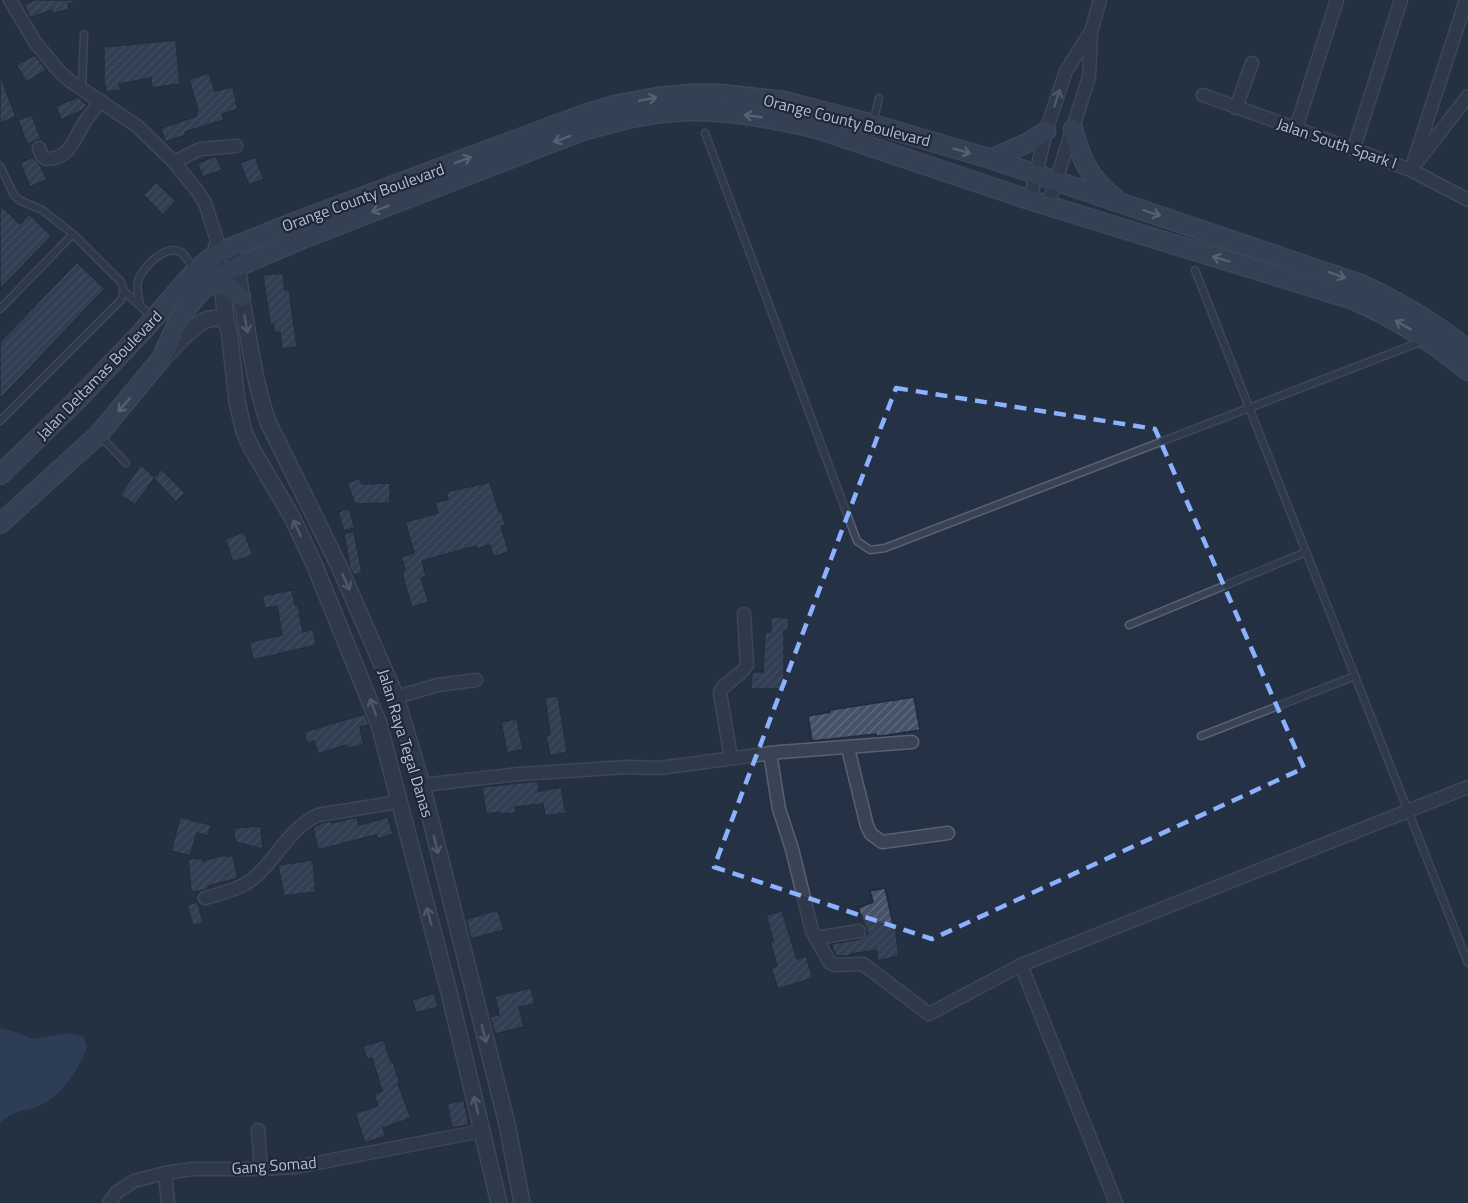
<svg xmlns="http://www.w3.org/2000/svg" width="1468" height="1203" font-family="'Titillium Web',sans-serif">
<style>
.water{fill:#3a4d6d}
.building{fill:url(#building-hatch);stroke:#212a3b;stroke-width:1.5}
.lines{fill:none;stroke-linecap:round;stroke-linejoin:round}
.service-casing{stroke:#586171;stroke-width:9}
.minor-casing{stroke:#586171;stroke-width:15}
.tertiary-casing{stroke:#586171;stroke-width:18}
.secondary-casing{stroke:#586171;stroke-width:21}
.service{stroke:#3a4353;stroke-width:6}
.minor{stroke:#3a4353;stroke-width:12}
.tertiary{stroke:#3a4353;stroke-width:15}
.secondary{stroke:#485267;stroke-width:18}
.oneway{stroke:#7f8796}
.oneway2{stroke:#9099a9}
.marked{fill:none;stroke:#8cb2fd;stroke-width:4.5;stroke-dasharray:12 8;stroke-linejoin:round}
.labels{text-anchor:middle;stroke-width:4.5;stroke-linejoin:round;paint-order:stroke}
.street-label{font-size:16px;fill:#b7bfcd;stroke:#1f2839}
</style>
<defs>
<pattern id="building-hatch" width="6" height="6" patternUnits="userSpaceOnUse" patternTransform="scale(1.5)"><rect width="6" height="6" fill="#445166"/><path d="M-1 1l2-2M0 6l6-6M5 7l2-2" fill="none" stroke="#5d687b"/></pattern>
</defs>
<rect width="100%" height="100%" fill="#253144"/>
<!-- water -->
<path class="water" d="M 0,1028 L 16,1032 L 32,1039 L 69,1033 L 84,1037 L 87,1047 C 79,1069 64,1093 43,1104 C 27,1112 14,1109 0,1123 Z"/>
<!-- building -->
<g class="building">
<path d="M 35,0 L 75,0 L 76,2 L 68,4 L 69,9 L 53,14 L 52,10 L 30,18 L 24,4 Z"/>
<path d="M 176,40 L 180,84 L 152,88 L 151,78 L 119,84 L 121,90 L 106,92 L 104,81 L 104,47 Z"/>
<path d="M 35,55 L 47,70 L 26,82 L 16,65 Z"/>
<path d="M 209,73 L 215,91 L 233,87 L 238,109 L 222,114 L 224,120 L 185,132 L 186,135 L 165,142 L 161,128 L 197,116 L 196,112 L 198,111 L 189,79 Z"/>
<path d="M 1,77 L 16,117 L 0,123 L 0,78 Z"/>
<path d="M 78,97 L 87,105 L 83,110 L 61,120 L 56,106 Z"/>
<path d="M 32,115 L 41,139 L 27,144 L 18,120 Z"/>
<path d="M 216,156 L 222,170 L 203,177 L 197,163 Z"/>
<path d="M 33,157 L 40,165 L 47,180 L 30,187 L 20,163 Z"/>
<path d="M 255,157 L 264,179 L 249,185 L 240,163 Z"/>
<path d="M 156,182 L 176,201 L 163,215 L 143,195 Z"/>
<path d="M 0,205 L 20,224 L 29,214 L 52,236 L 0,289 Z"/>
<path d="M 77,262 L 105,289 L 0,399 L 0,342 Z"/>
<path d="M 283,273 L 285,290 L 289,289 L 297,347 L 282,349 L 280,332 L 275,333 L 273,324 L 270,324 L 263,275 Z"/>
<path d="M 141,464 L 154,477 L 162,469 L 185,493 L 176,502 L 154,479 L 135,505 L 120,495 Z"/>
<path d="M 360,478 L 362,484 L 390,483 L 390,503 L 355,504 L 347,483 Z"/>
<path d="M 490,482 L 499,512 L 502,511 L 505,525 L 501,526 L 509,552 L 493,557 L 490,545 L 477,549 L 476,546 L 422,561 L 426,576 L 421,578 L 429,602 L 412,607 L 405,585 L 402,571 L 405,570 L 401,557 L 414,553 L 405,522 L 438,513 L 435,503 L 448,499 L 446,492 Z"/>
<path d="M 349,508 L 355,528 L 344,531 L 338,512 Z"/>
<path d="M 354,531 L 362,573 L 354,575 L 350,568 L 344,534 Z"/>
<path d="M 244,532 L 253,555 L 233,562 L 225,539 Z"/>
<path d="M 292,590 L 295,605 L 298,605 L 303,632 L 313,629 L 316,645 L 253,660 L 249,642 L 282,635 L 277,606 L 265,608 L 262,596 Z"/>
<path d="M 771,617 L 789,618 L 788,630 L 784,630 L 784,689 L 751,689 L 752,672 L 763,672 L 765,632 L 771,632 Z"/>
<path d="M 558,696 L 567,752 L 550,756 L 546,736 L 550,735 L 545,697 Z"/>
<path d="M 914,697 L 920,730 L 882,736 L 876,736 L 876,734 L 812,741 L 808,716 L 830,712 L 830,710 Z"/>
<path d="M 365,714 L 369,725 L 360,727 L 364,745 L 347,748 L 346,745 L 318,754 L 314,741 L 307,743 L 304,732 Z"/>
<path d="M 517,719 L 523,749 L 507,753 L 501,722 Z"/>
<path d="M 538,781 L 539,791 L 561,787 L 566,813 L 545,816 L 543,804 L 515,807 L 516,813 L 500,814 L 500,812 L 486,814 L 482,787 Z"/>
<path d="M 180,817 L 211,825 L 208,836 L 197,833 L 190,856 L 171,851 Z"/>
<path d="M 357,817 L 359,825 L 388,817 L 393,834 L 378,839 L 376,835 L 318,850 L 313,828 L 321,823 L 331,821 L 332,823 Z"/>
<path d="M 261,826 L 263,849 L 235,842 L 234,828 Z"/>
<path d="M 221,856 L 233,856 L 238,878 L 208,886 L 208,889 L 200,891 L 191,892 L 188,859 L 203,858 L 202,861 Z"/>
<path d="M 313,860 L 316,892 L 284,896 L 278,865 Z"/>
<path d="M 885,888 L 893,924 L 895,924 L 899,956 L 878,961 L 876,950 L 851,954 L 851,956 L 836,956 L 831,944 L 860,939 L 868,933 L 858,908 L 873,902 L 870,891 Z"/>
<path d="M 198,902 L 203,923 L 193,926 L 187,905 Z"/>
<path d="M 498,910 L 504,930 L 471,939 L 466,919 Z"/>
<path d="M 782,911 L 797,959 L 806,956 L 813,978 L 778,989 L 771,968 L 777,966 L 770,941 L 773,941 L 766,915 Z"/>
<path d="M 531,988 L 535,1004 L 519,1007 L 524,1027 L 495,1034 L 490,1017 L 499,1015 L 495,996 Z"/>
<path d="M 434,993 L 438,1007 L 416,1013 L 412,1000 Z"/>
<path d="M 384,1040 L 391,1062 L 393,1061 L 400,1084 L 398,1084 L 411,1118 L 383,1128 L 386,1136 L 365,1143 L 355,1113 L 378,1106 L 374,1094 L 382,1091 L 372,1058 L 367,1060 L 363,1046 Z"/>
<path d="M 464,1100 L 469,1125 L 452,1128 L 447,1104 Z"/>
</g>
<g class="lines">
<defs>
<g id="service">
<path d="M 82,87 L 84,34"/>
<path d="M 705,133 L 857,541 L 870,550 L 885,548 L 1423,341"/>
<path d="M 868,144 L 879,98"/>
<path d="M 0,166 L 14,195 L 19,200 L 42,210 L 73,234 L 121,282 L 124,291 L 121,300 L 0,421"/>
<path d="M 1195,270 L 1468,963"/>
<path d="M 124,291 L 151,316"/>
<path d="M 140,305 C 139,298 136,288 138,281 C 142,267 167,242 182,253 C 186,256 190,264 193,268"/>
<path d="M 0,309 L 73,234"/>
<path d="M 101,437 L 126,463"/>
<path d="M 1129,625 L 1306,552"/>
<path d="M 1201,736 L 1355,676"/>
</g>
<g id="minor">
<path d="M 10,0 L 35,42 L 58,70 L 70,81 L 137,126 L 174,162 L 198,192 L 205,203 L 217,240 L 213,256"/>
<path d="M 1203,95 L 1411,170 L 1468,200"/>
<path d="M 1236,108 L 1252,63"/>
<path d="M 1296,128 L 1337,0"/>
<path d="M 39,148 L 42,156 L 46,159 C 69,159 73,141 83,125 C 88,116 95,109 101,101"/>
<path d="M 1354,148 L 1401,0"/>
<path d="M 174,162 L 200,149 L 236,146"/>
<path d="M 1417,162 L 1468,96"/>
<path d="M 1411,170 L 1466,0"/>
<path d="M 1030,200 L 1046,131 L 1066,71 L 1090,33"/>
<path d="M 1048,206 L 1089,77 L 1091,32 L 1100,0"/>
<path d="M 396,697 L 438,685 L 476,680"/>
<path d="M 848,748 L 867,826 L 871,834 L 882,842 L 948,833"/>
<path d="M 770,753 L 779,809 L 792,849 L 812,931 L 830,963 L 835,965 L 863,964 L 929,1014 L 1021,965"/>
<path d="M 731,758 L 720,693 C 723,682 740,678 747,665 L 744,614"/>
<path d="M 422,785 L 519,774 L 627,767 L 659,768 L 780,752 L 912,742"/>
<path d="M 205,898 C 220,894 236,890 250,881 C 276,862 287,829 318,815 L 398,802"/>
<path d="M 816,938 L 859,931"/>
<path d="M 258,1130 L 261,1169"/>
<path d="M 165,1173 L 168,1203"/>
<path d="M 109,1203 L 117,1192 L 134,1181 L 165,1173 L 192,1169 L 261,1169 L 296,1167 L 482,1131"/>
<path d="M 1116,1203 L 1021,965 L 1468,787"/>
</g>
<g id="tertiary">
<path d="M 230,248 C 240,270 239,284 243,307 C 250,345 255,385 268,422 L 339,566 L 396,697 L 422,785 L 507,1124 L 522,1203"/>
<path d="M 213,256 L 221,273 L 226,321"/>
<path d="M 163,358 C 179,344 202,308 226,321 L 229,331 L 237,401 L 244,432 L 252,449 L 292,517 L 314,564 L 379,724 L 450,996 L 499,1203"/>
</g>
<g id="secondary">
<path d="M 1073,129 C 1080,157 1090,180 1114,197"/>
<path d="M 991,159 L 1029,142 L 1046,131"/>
<path d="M 202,285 L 225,285 L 241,297"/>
<path d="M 0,475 L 76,401 L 142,332 L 195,271 L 213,256 L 230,248 L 295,222 L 582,115 L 615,105 L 658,97 L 690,94 L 721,94 L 783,101 L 872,124 L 991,159 L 1360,284 C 1398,301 1435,323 1468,350"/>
<path d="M 0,524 L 99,434 L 161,359 L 178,322 L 187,308 L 206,285 L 216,276 L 302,239 L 582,131 C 612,123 641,114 672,112 C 721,108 771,118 818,129 L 1030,200 L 1351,299 C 1394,317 1432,341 1468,371"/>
</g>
</defs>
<!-- service casing -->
<use href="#service" class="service-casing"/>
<!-- minor casing -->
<use href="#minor" class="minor-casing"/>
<!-- tertiary casing -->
<use href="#tertiary" class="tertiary-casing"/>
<!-- secondary casing -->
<use href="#secondary" class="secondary-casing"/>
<!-- service -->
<use href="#service" class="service"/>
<!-- minor -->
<use href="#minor" class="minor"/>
<!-- tertiary -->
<use href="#tertiary" class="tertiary"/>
<!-- secondary -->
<use href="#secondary" class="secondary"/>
</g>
<!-- one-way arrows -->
<defs><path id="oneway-shaft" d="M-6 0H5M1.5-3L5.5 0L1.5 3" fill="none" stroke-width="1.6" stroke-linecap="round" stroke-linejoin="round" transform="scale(1.5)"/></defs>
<g class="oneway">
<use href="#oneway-shaft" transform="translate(1057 98) rotate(-72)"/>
<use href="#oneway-shaft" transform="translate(246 324) rotate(80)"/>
<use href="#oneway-shaft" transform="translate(297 528) rotate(-115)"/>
<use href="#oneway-shaft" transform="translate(346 582) rotate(66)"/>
<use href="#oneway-shaft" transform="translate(373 707) rotate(-110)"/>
<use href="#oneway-shaft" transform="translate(436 845) rotate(76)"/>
<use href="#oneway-shaft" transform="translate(429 916) rotate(-105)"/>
<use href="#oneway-shaft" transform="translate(484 1034) rotate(76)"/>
<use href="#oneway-shaft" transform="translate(476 1105) rotate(-104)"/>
</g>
<g class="oneway2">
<use href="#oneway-shaft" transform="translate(648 99) rotate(-11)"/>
<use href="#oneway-shaft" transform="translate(753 116) rotate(-172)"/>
<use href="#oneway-shaft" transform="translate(562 139) rotate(159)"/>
<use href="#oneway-shaft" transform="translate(962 151) rotate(17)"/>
<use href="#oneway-shaft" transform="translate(463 160) rotate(-20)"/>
<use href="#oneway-shaft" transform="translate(380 209) rotate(159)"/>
<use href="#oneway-shaft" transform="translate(1152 213) rotate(18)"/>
<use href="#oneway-shaft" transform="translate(1221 259) rotate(-163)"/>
<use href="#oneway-shaft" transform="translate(1337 275) rotate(20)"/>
<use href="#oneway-shaft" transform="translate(1403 325) rotate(-150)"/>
<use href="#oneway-shaft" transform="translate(124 405) rotate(131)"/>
</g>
<!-- marked area -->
<path d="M0 0H1468V1203H0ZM 896,388 L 1155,429 L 1304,768 L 932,939 L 714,867 Z" fill="#253144" fill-opacity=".55" fill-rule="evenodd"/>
<path class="marked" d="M 896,388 L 1155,429 L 1304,768 L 932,939 L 714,867 Z"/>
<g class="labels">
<!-- street labels -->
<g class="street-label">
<text transform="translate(847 120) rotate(14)" y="6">Orange County Boulevard</text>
<text transform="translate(1337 143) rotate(19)" y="6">Jalan South Spark I</text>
<text transform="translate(363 197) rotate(-20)" y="6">Orange County Boulevard</text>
<text transform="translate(99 375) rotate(-46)" y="6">Jalan Deltamas Boulevard</text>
<text transform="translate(406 743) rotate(73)" y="6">Jalan Raya Tegal Danas</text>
<text transform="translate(274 1165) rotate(-4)" y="6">Gang Somad</text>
</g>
</g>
</svg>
